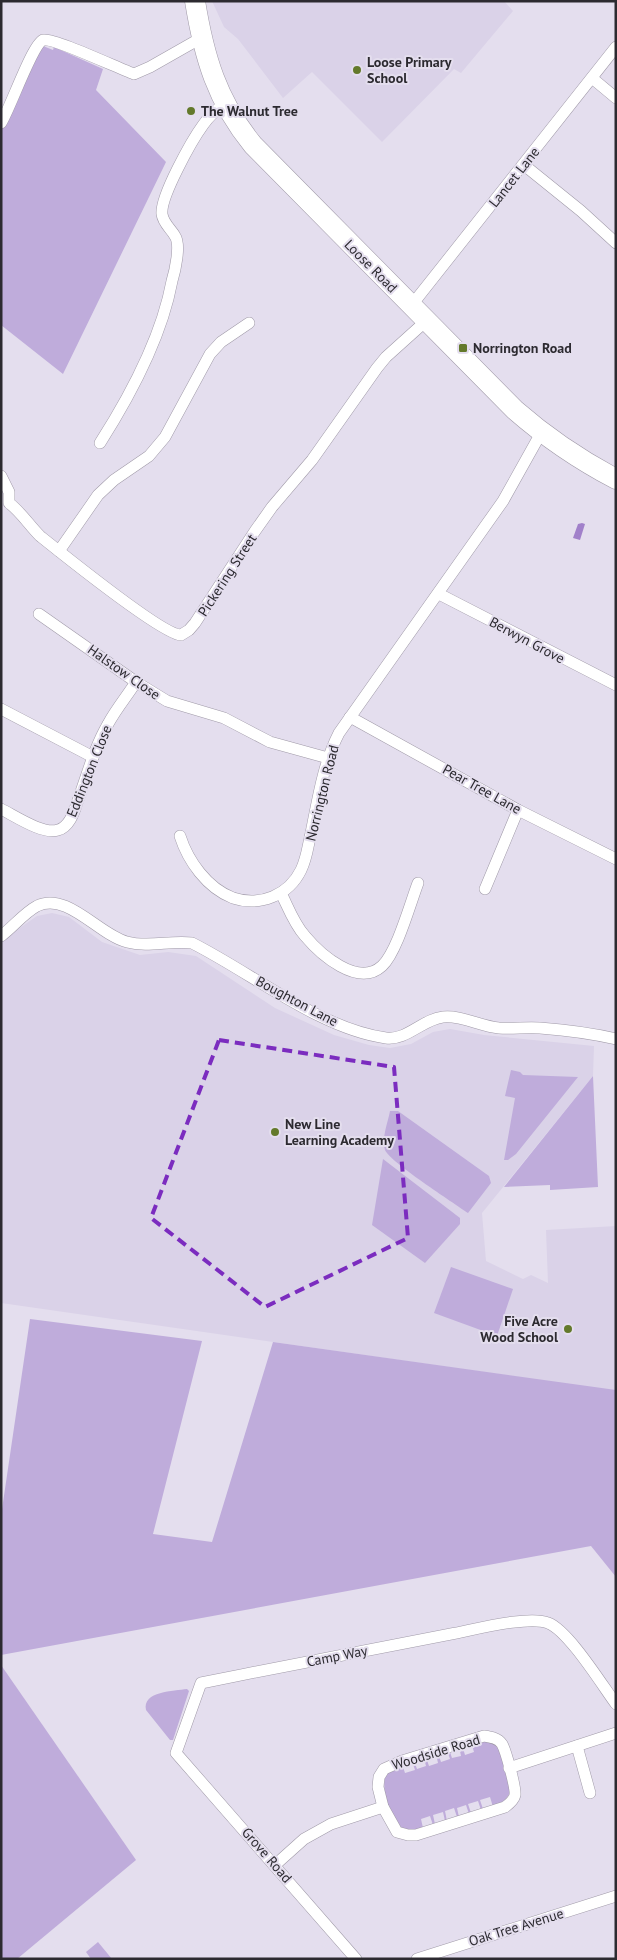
<svg xmlns="http://www.w3.org/2000/svg" width="617" height="1960" font-family="'PT Sans',sans-serif">
<style>
.built{fill:#dad2e8}
.green{fill:#bfacdb}
.water{fill:#a180ca}
.lines{fill:none;stroke-linecap:round;stroke-linejoin:round}
.street-casing{stroke:#a09aa8;stroke-width:12}
.highway-casing{stroke:#a09aa8;stroke-width:21}
.street{stroke:#fff;stroke-width:11}
.highway{stroke:#fff;stroke-width:20}
.marked{fill:none;stroke:#7b2cbf;stroke-width:4;stroke-dasharray:10 6;stroke-linejoin:round}
.poi-dot{fill:#63792b;stroke:#e4deee;stroke-width:2}
.labels{text-anchor:middle;stroke-width:4;stroke-linejoin:round;paint-order:stroke}
.poi-label{font-size:14px;font-weight:bold;fill:#2c2a30;stroke:#e4deee;text-anchor:start}
.street-label{font-size:14px;fill:#2c2a30;stroke:#e4deee}
</style>
<rect width="100%" height="100%" fill="#e4deee"/>
<!-- built -->
<g class="built">
<path d="M 212,1 L 504,1 L 513,11 L 461,73 L 454,69 L 382,142 L 312,72 L 283,98 L 238,39 L 224,27 Z"/>
<path d="M 52,913 L 69,917 L 102,942 L 140,955 L 168,952 L 196,956 L 275,1008 L 334,1035 L 369,1045 L 390,1048 L 411,1044 L 433,1032 L 450,1029 L 484,1035 L 594,1046 L 593,1076 L 482,1213 L 486,1261 L 523,1279 L 531,1275 L 548,1283 L 546,1230 L 616,1226 L 616,1391 L 1,1303 L 1,941 L 37,916 Z"/>
</g>
<!-- green -->
<g class="green">
<path d="M 43,46 L 53,50 L 54,47 L 103,69 L 96,90 L 166,162 L 63,374 L 1,325 L 1,123 Z"/>
<path d="M 511,1070 L 520,1072 L 523,1075 L 578,1077 L 516,1154 L 508,1160 L 504,1160 L 515,1098 L 505,1096 Z"/>
<path d="M 593,1076 L 598,1187 L 550,1190 L 550,1185 L 504,1187 Z"/>
<path d="M 390,1111 L 398,1111 L 489,1176 L 491,1183 L 468,1213 C 454,1203 390,1162 385,1150 C 381,1139 388,1122 390,1111 Z"/>
<path d="M 383,1159 L 460,1218 L 460,1224 L 425,1263 L 372,1225 Z"/>
<path d="M 451,1267 L 513,1289 L 497,1336 L 434,1313 Z"/>
<path d="M 30,1319 L 202,1341 L 153,1534 L 212,1542 L 273,1342 L 616,1390 L 616,1577 L 591,1546 L 1,1655 L 1,1516 Z"/>
<path d="M 1,1665 L 136,1860 L 17,1959 L 1,1959 Z"/>
<path d="M 187,1689 L 189,1691 L 173,1740 L 170,1740 L 146,1710 C 142,1691 174,1691 187,1689 Z"/>
<path d="M 482,1739 L 498,1745 L 513,1786 C 508,1798 504,1802 493,1807 L 490,1797 L 480,1800 L 483,1809 L 481,1810 L 478,1801 L 468,1804 L 471,1813 L 469,1814 L 466,1805 L 457,1808 L 459,1817 L 457,1817 L 454,1808 L 445,1811 L 447,1821 L 445,1821 L 443,1812 L 433,1815 L 435,1824 L 433,1825 L 430,1816 L 421,1819 L 423,1828 C 416,1831 406,1831 400,1827 C 391,1820 380,1786 386,1776 C 390,1769 396,1767 402,1764 L 405,1773 L 415,1770 L 412,1761 L 414,1761 L 417,1769 L 426,1766 L 424,1758 L 426,1757 L 429,1766 L 438,1763 L 436,1754 L 438,1753 L 441,1762 L 450,1759 L 447,1750 L 449,1749 L 452,1758 L 461,1756 L 459,1746 L 462,1745 L 465,1755 L 474,1752 L 471,1742 Z"/>
<path d="M 98,1942 L 112,1959 L 91,1959 L 86,1952 Z"/>
</g>
<!-- water -->
<path class="water" d="M 582,523 L 585,524 L 580,540 L 573,538 L 578,524 Z"/>
<g class="lines">
<defs>
<g id="street">
<path d="M 592,78 L 616,98"/>
<path d="M 1,123 C 10,109 32,45 43,40 C 52,37 120,69 134,74 L 150,67 L 194,42 L 202,40"/>
<path d="M 524,165 L 581,211 L 616,243"/>
<path d="M 411,306 L 616,47"/>
<path d="M 100,443 C 130,396 162,335 172,281 C 175,271 181,245 175,236 C 171,229 163,223 162,214 C 160,197 192,140 203,125 C 209,116 216,110 224,104"/>
<path d="M 1,476 L 9,492 L 9,503 C 21,512 29,525 40,536 C 60,552 163,635 181,635 L 189,630 L 195,623 L 255,531 L 272,507 L 312,460 L 377,368 L 386,357 L 426,321"/>
<path d="M 59,551 L 98,495 L 114,480 L 149,456 L 165,437 L 210,354 L 221,342 L 249,323"/>
<path d="M 439,594 L 616,685"/>
<path d="M 39,614 L 136,682 L 167,701 L 224,718 L 270,742 L 328,758"/>
<path d="M 1,709 L 93,757"/>
<path d="M 350,717 L 518,810 L 616,859"/>
<path d="M 1,809 C 15,816 43,835 58,830 C 69,827 74,813 77,803 C 87,776 94,748 108,724 C 116,709 127,696 136,682"/>
<path d="M 180,836 C 188,861 207,888 233,898 C 260,907 289,895 301,870 C 307,858 308,845 311,833 C 318,799 323,764 339,733 L 486,525 L 503,501 L 541,433"/>
<path d="M 485,889 L 518,810"/>
<path d="M 281,893 C 288,907 294,924 305,936 C 320,954 358,988 382,966 C 397,952 410,904 418,883"/>
<path d="M 1,936 C 13,927 24,913 37,906 C 67,891 99,935 127,942 C 148,948 171,940 192,943 C 252,973 320,1029 386,1038 C 406,1041 423,1019 443,1017 C 461,1015 480,1026 499,1028 C 512,1029 527,1027 540,1028 C 566,1030 591,1033 616,1039"/>
<path d="M 484,1736 C 491,1737 498,1738 502,1744 C 506,1751 516,1788 515,1795 C 514,1800 509,1804 505,1807 L 416,1835 L 408,1835 L 397,1832 L 383,1807 L 378,1787 L 379,1777 L 384,1769 L 402,1761 Z"/>
<path d="M 577,1746 L 590,1793"/>
<path d="M 509,1768 L 616,1733"/>
<path d="M 275,1865 L 304,1839 L 331,1824 L 383,1807"/>
<path d="M 356,1959 L 176,1753 L 201,1683 C 284,1666 367,1650 451,1634 C 473,1630 529,1615 548,1623 C 568,1630 602,1685 616,1704"/>
<path d="M 417,1959 L 616,1896"/>
</g>
<path id="highway" d="M 195,1 C 204,57 217,101 253,145 L 515,410 C 547,438 578,459 616,479"/>
</defs>
<!-- street casing -->
<use href="#street" class="street-casing"/>
<!-- highway casing -->
<use href="#highway" class="highway-casing"/>
<!-- street -->
<use href="#street" class="street"/>
<!-- highway -->
<use href="#highway" class="highway"/>
</g>
<!-- marked area -->
<path class="marked" d="M 219,1040 L 394,1067 L 408,1238 L 265,1307 L 151,1218 Z"/>
<!-- markers -->
<g class="poi-dot">
<circle cx="357" cy="70" r="5"/>
<circle cx="191" cy="111" r="5"/>
<rect x="458" y="343" width="10" height="10" rx="2.5"/>
<circle cx="275" cy="1132" r="5"/>
<circle cx="568" cy="1329" r="5"/>
</g>
<g class="labels">
<!-- poi labels -->
<g class="poi-label">
<text x="367" y="67">Loose Primary<tspan x="367" dy="16">School</tspan></text>
<text x="201" y="116">The Walnut Tree</text>
<text x="473" y="353">Norrington Road</text>
<text x="285" y="1129">New Line<tspan x="285" dy="16">Learning Academy</tspan></text>
<text x="558" y="1326" text-anchor="end">Five Acre<tspan x="558" dy="16">Wood School</tspan></text>
</g>
<!-- street labels -->
<g class="street-label">
<text transform="translate(514 177) rotate(-52)" y="5">Lancet Lane</text>
<text transform="translate(371 266) rotate(45)" y="5">Loose Road</text>
<text transform="translate(227 575) rotate(-57)" y="5">Pickering Street</text>
<text transform="translate(527 640) rotate(28)" y="5">Berwyn Grove</text>
<text transform="translate(124 672) rotate(35)" y="5">Halstow Close</text>
<text transform="translate(89 771) rotate(-68)" y="5">Eddington Close</text>
<text transform="translate(482 789) rotate(29)" y="5">Pear Tree Lane</text>
<text transform="translate(322 793) rotate(-76)" y="5">Norrington Road</text>
<text transform="translate(297 1001) rotate(28)" y="5">Boughton Lane</text>
<text transform="translate(337 1656) rotate(-11)" y="5">Camp Way</text>
<text transform="translate(436 1752) rotate(-17)" y="5">Woodside Road</text>
<text transform="translate(267 1855) rotate(49)" y="5">Grove Road</text>
<text transform="translate(516 1927) rotate(-17)" y="5">Oak Tree Avenue</text>
</g>
</g>
<!-- border -->
<rect width="617" height="1960" fill="none" stroke="#2c2a30" stroke-width="5"/>
</svg>
